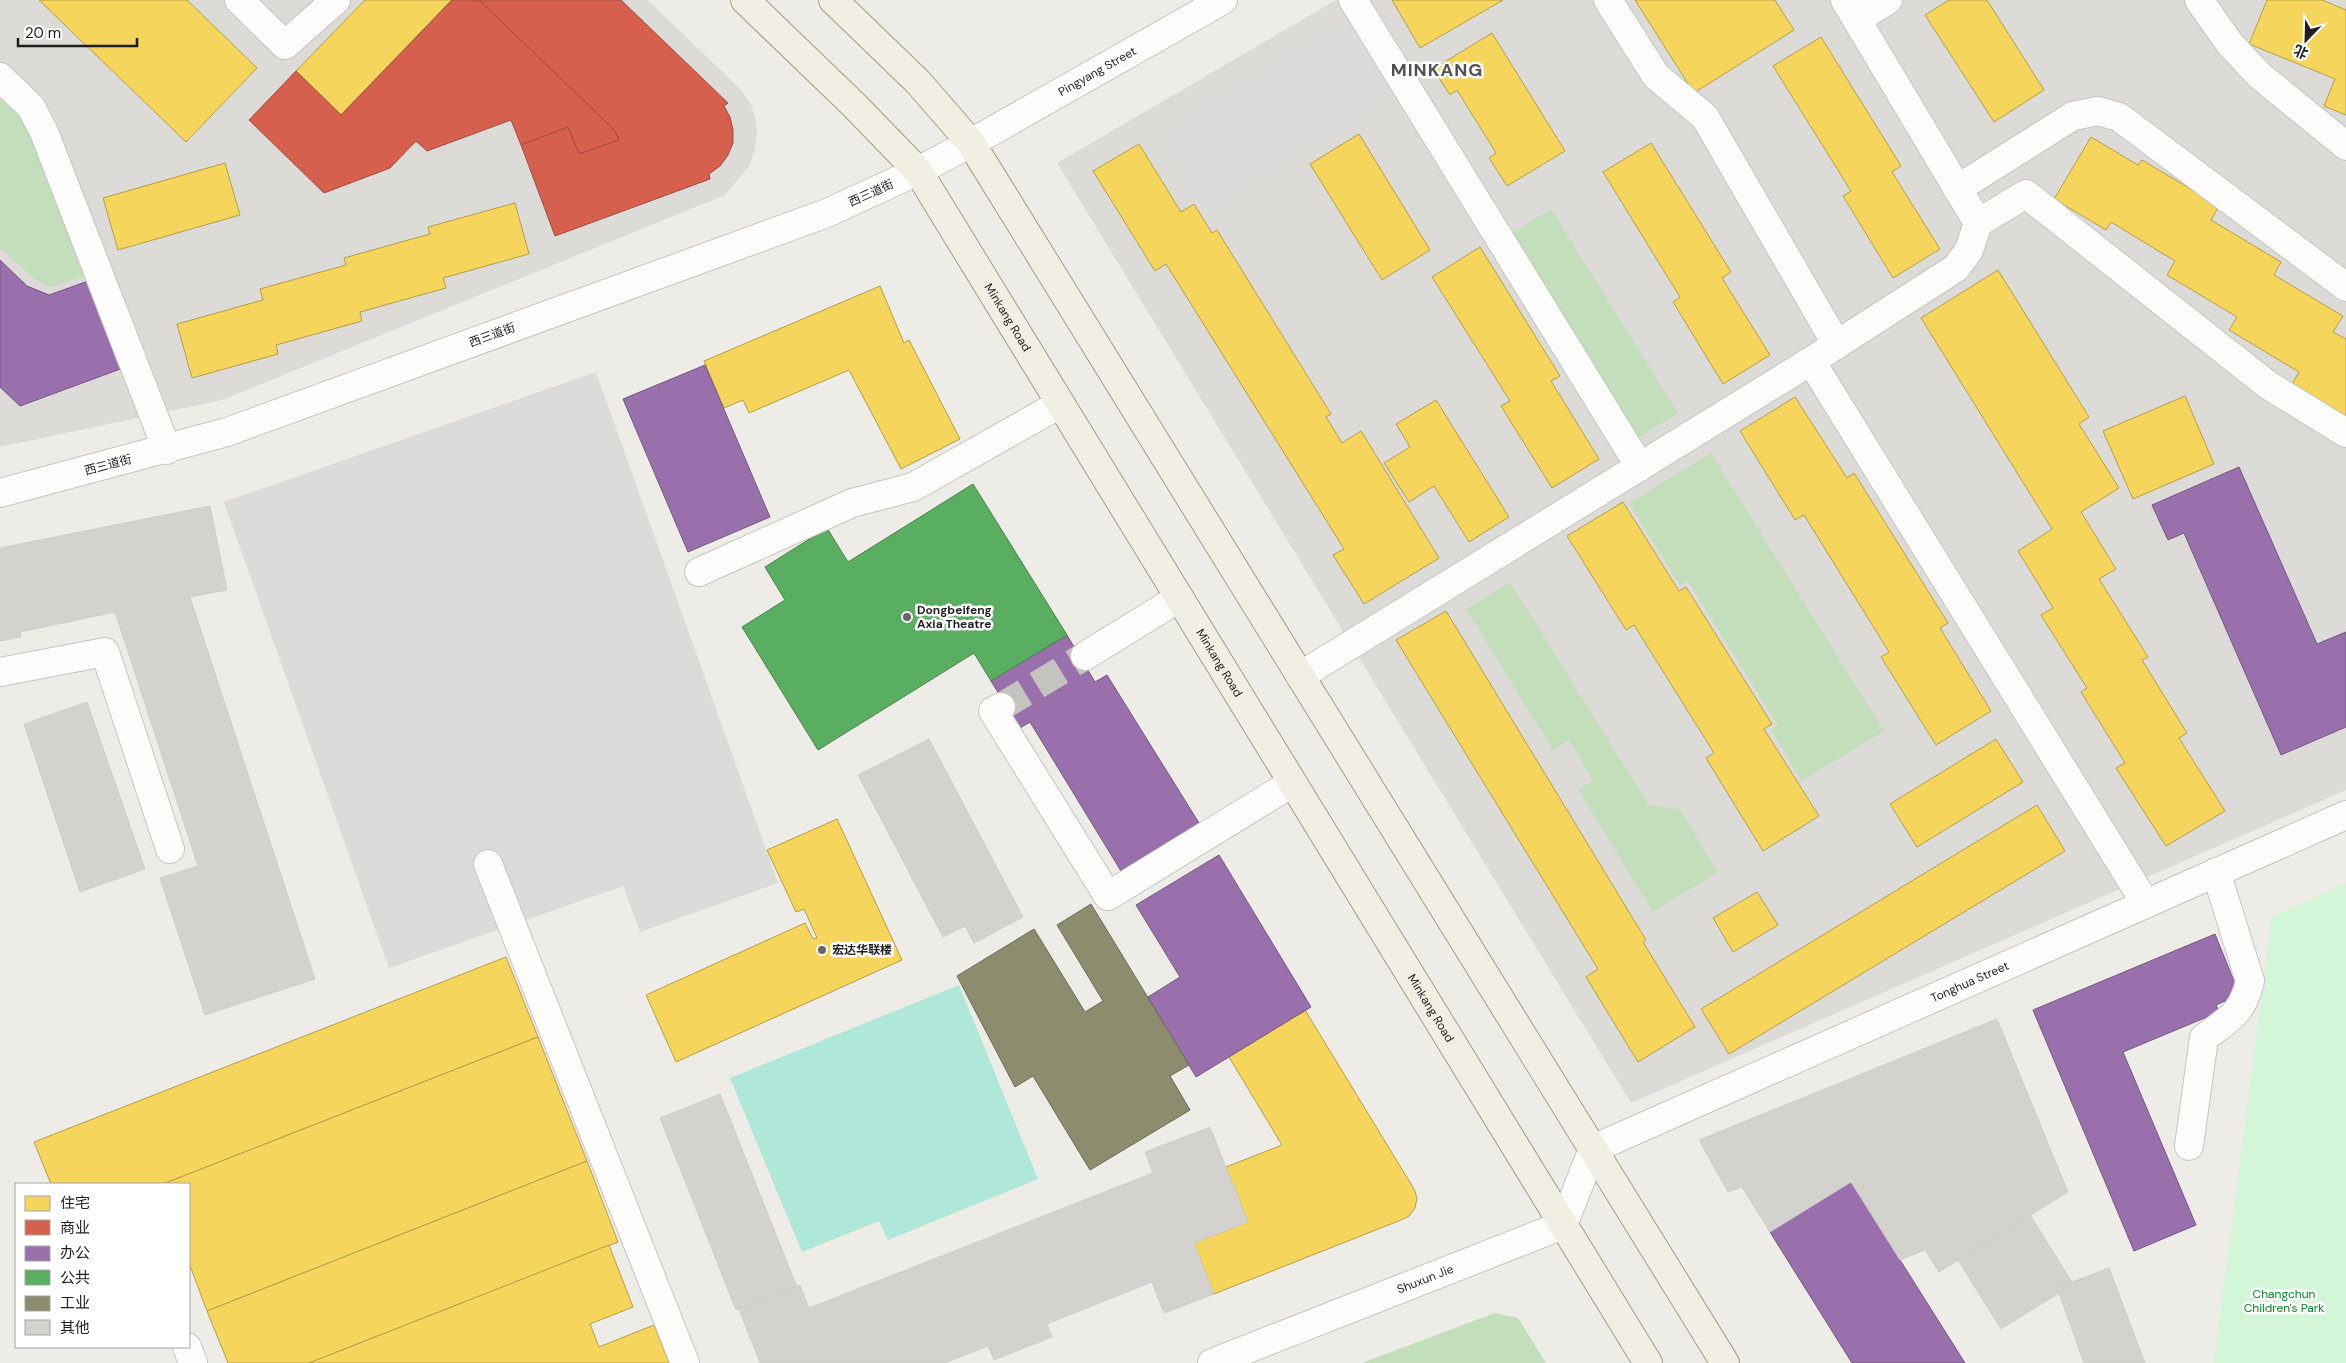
<svg xmlns="http://www.w3.org/2000/svg" width="2346" height="1363" font-family="'DM Sans','Noto Sans SC',sans-serif">
<style>
.residential{fill:#dcdbd8}
.forest{fill:#c2deba}
.park{fill:#d3f5d8}
.pitch{fill:#afe8d8}
.parking{fill:#dbdbd9}
.homes{fill:#f6d55c;stroke:#b59e49}
.shops{fill:#d6604d;stroke:#9f4c3f}
.offices{fill:#9970ab;stroke:#745781}
.public{fill:#5aae61;stroke:#48834d}
.industry{fill:#8c8c6e;stroke:#6b6b56}
.building{fill:#d3d2ce;stroke:#d0cec8}
.lines{fill:none;stroke-linecap:round;stroke-linejoin:round}
.minor-tunnel{stroke:#c4c3bf;stroke-width:28;stroke-dasharray:28 14;stroke-linecap:butt}
.minor-casing{stroke:#c5c5c3;stroke-width:30}
.major-casing{stroke:#a39d83;stroke-width:30}
.minor{stroke:#fcfcfb;stroke-width:28}
.major{stroke:#f1eee4;stroke-width:28}
.poi-dot{fill:#666664;stroke:#fff;stroke-width:2}
.labels{text-anchor:middle;stroke-width:5;stroke-linejoin:round;paint-order:stroke}
.street-label{font-size:12px;fill:#1e1e1e;stroke:#fff}
.poi-label{font-size:12px;font-weight:bold;fill:#1e1e1e;stroke:#fff;text-anchor:start}
.park-label{font-size:12px;fill:#048521;stroke:#fff}
.district-label{font-size:18px;font-weight:bold;letter-spacing:1px;fill:#515151;stroke:#fff}
</style>
<rect width="100%" height="100%" fill="#edece7"/>
<!-- residential -->
<g class="residential">
<path d="M 0,0 L 648,0 L 740,89 L 750,102 L 755,117 L 757,133 L 755,150 L 749,166 L 725,195 L 222,400 L 0,447 Z"/>
<path d="M 1336,0 L 2346,0 L 2346,790 L 1631,1103 L 1057,163 Z"/>
</g>
<!-- forest -->
<g class="forest">
<path d="M 0,90 L 19,109 L 33,134 L 86,275 L 51,287 L 37,281 L 0,248 Z"/>
<path d="M 1551,209 L 1678,413 L 1638,438 L 1511,234 Z"/>
<path d="M 1711,453 L 1884,731 L 1802,781 L 1771,730 L 1778,725 L 1688,581 L 1680,585 L 1629,503 Z"/>
<path d="M 1510,582 L 1648,804 L 1680,810 L 1718,872 L 1653,912 L 1578,790 L 1593,780 L 1569,740 L 1553,750 L 1466,609 Z"/>
<path d="M 1495,1313 L 1518,1318 L 1546,1363 L 1362,1363 Z"/>
</g>
<!-- park -->
<path class="park" d="M 2346,883 L 2346,1363 L 2214,1363 L 2272,917 Z"/>
<!-- pitch -->
<path class="pitch" d="M 959,985 L 1038,1179 L 888,1240 L 879,1221 L 802,1252 L 730,1078 Z"/>
<!-- parking -->
<g class="parking">
<path d="M 1342,17 L 1393,100 L 1207,215 L 1155,131 Z"/>
<path d="M 596,372 L 778,883 L 640,932 L 623,886 L 389,968 L 224,502 Z"/>
</g>
<!-- homes -->
<g class="homes">
<path d="M 39,0 L 187,0 L 257,68 L 186,142 Z"/>
<path d="M 365,0 L 452,0 L 341,115 L 296,71 Z"/>
<path d="M 1392,0 L 1503,0 L 1420,48 Z"/>
<path d="M 1635,0 L 1775,0 L 1794,30 L 1694,93 Z"/>
<path d="M 1949,0 L 1987,0 L 2044,90 L 1994,122 L 1925,15 Z"/>
<path d="M 2267,0 L 2322,0 L 2346,10 L 2346,115 L 2324,106 L 2335,79 L 2249,44 Z"/>
<path d="M 1492,33 L 1565,151 L 1507,186 L 1489,158 L 1496,153 L 1457,90 L 1450,95 L 1433,69 Z"/>
<path d="M 1821,37 L 1901,166 L 1892,172 L 1940,249 L 1893,278 L 1843,196 L 1851,191 L 1773,66 Z"/>
<path d="M 1359,134 L 1430,250 L 1382,280 L 1310,164 Z"/>
<path d="M 2091,137 L 2138,165 L 2142,160 L 2219,206 L 2211,220 L 2281,262 L 2274,275 L 2343,316 L 2333,332 L 2346,339 L 2346,416 L 2292,384 L 2299,372 L 2229,330 L 2237,317 L 2167,275 L 2175,261 L 2111,222 L 2106,230 L 2054,199 Z"/>
<path d="M 1651,143 L 1731,272 L 1722,278 L 1770,355 L 1723,384 L 1673,302 L 1680,297 L 1603,172 Z"/>
<path d="M 1139,144 L 1181,212 L 1194,204 L 1212,233 L 1217,230 L 1331,414 L 1326,417 L 1342,443 L 1361,431 L 1439,558 L 1364,604 L 1333,555 L 1344,549 L 1166,264 L 1155,271 L 1093,171 Z"/>
<path d="M 225,163 L 240,215 L 118,250 L 103,198 Z"/>
<path d="M 515,203 L 529,254 L 443,278 L 446,288 L 360,312 L 362,321 L 276,345 L 278,354 L 192,378 L 177,324 L 263,300 L 260,289 L 346,265 L 344,258 L 430,234 L 428,227 Z"/>
<path d="M 1480,247 L 1560,376 L 1551,381 L 1599,459 L 1552,488 L 1501,406 L 1510,401 L 1432,277 Z"/>
<path d="M 1998,270 L 2089,417 L 2079,424 L 2119,488 L 2081,512 L 2116,569 L 2099,579 L 2148,657 L 2142,660 L 2187,733 L 2179,738 L 2225,811 L 2166,846 L 2116,768 L 2125,763 L 2081,692 L 2087,688 L 2041,615 L 2053,608 L 2018,551 L 2052,529 L 1921,318 Z"/>
<path d="M 880,286 L 904,343 L 909,340 L 960,439 L 901,469 L 849,370 L 749,413 L 743,400 L 724,408 L 704,361 Z"/>
<path d="M 2185,396 L 2214,464 L 2133,499 L 2103,431 Z"/>
<path d="M 1795,397 L 1847,478 L 1854,473 L 1948,623 L 1940,628 L 1991,711 L 1936,745 L 1881,657 L 1889,652 L 1804,515 L 1795,520 L 1740,431 Z"/>
<path d="M 1436,400 L 1509,517 L 1469,542 L 1434,486 L 1409,502 L 1384,463 L 1410,447 L 1396,424 Z"/>
<path d="M 1623,502 L 1679,591 L 1686,587 L 1772,724 L 1764,729 L 1819,816 L 1763,851 L 1706,758 L 1714,753 L 1634,625 L 1626,630 L 1567,536 Z"/>
<path d="M 1446,611 L 1646,940 L 1643,942 L 1695,1027 L 1638,1062 L 1586,977 L 1598,969 L 1396,640 Z"/>
<path d="M 1996,739 L 2023,782 L 1917,847 L 1890,804 Z"/>
<path d="M 2037,805 L 2065,851 L 1729,1054 L 1701,1009 Z"/>
<path d="M 837,819 L 902,960 L 676,1062 L 646,995 L 805,923 L 813,939 L 817,938 L 804,909 L 796,912 L 767,850 Z"/>
<path d="M 1757,892 L 1778,925 L 1733,952 L 1713,918 Z"/>
<path d="M 506,957 L 538,1037 L 163,1184 L 51,1184 L 34,1142 Z"/>
<path d="M 1305,1010 L 1414,1189 L 1417,1198 L 1415,1208 L 1409,1216 L 1401,1220 L 1214,1294 L 1194,1243 L 1248,1222 L 1226,1167 L 1282,1145 L 1229,1057 Z"/>
<path d="M 538,1037 L 587,1161 L 207,1311 L 189,1263 L 189,1184 L 163,1184 Z"/>
<path d="M 587,1161 L 618,1242 L 309,1363 L 228,1363 L 207,1311 Z"/>
<path d="M 609,1245 L 633,1307 L 590,1324 L 599,1347 L 654,1325 L 669,1363 L 309,1363 Z"/>
</g>
<!-- shops -->
<g class="shops">
<path d="M 452,0 L 479,0 L 605,121 L 615,131 L 619,140 L 579,154 L 568,127 L 521,145 L 511,120 L 427,151 L 416,141 L 390,168 L 324,193 L 249,120 L 296,71 L 341,115 Z"/>
<path d="M 479,0 L 621,0 L 728,103 L 724,106 L 730,117 L 733,130 L 733,143 L 728,155 L 720,166 L 709,174 L 710,179 L 555,236 L 521,145 L 568,127 L 579,154 L 619,140 L 615,131 L 605,121 Z"/>
</g>
<!-- offices -->
<g class="offices">
<path d="M 0,260 L 27,286 L 49,295 L 91,280 L 123,368 L 20,406 L 0,387 Z"/>
<path d="M 705,365 L 770,517 L 688,552 L 623,399 Z"/>
<path d="M 2239,467 L 2317,644 L 2346,632 L 2346,727 L 2281,755 L 2184,533 L 2168,540 L 2152,505 Z"/>
<path d="M 1067,635 L 1095,682 L 1107,675 L 1199,823 L 1121,871 L 1030,722 L 1020,728 L 991,681 Z"/>
<path d="M 1219,855 L 1311,1007 L 1196,1077 L 1148,997 L 1180,977 L 1136,905 Z"/>
<path d="M 2215,934 L 2236,986 L 2225,1001 L 2216,1005 L 2219,1012 L 2123,1052 L 2196,1225 L 2134,1251 L 2033,1010 Z"/>
<path d="M 1851,1182 L 1900,1260 L 1965,1363 L 1852,1363 L 1770,1232 Z"/>
</g>
<!-- public -->
<path class="public" d="M 973,484 L 1067,635 L 991,681 L 974,653 L 818,750 L 742,627 L 785,600 L 765,567 L 827,528 L 848,562 Z"/>
<!-- industry -->
<path class="industry" d="M 1091,904 L 1189,1065 L 1170,1076 L 1190,1110 L 1090,1170 L 1033,1076 L 1015,1087 L 957,976 L 1034,929 L 1085,1012 L 1103,1001 L 1057,925 Z"/>
<!-- building -->
<g class="building">
<path d="M 210,506 L 227,590 L 190,597 L 315,979 L 205,1015 L 160,878 L 198,866 L 115,612 L 20,632 L 21,637 L 0,641 L 0,548 Z"/>
<path d="M 87,702 L 145,869 L 80,892 L 24,724 Z"/>
<path d="M 929,739 L 1023,917 L 974,943 L 965,926 L 943,937 L 858,775 Z"/>
<path d="M 1997,1019 L 2068,1192 L 1939,1272 L 1925,1250 L 1900,1260 L 1851,1182 L 1770,1232 L 1742,1187 L 1728,1192 L 1699,1140 Z"/>
<path d="M 720,1094 L 797,1287 L 736,1310 L 660,1118 Z"/>
<path d="M 1210,1127 L 1248,1222 L 1194,1243 L 1214,1294 L 1164,1313 L 1152,1282 L 1047,1324 L 1052,1337 L 994,1360 L 988,1346 L 945,1363 L 760,1363 L 739,1309 L 800,1285 L 809,1308 L 1153,1173 L 1145,1152 Z"/>
<path d="M 2030,1215 L 2072,1282 L 2056,1288 L 2059,1293 L 2001,1329 L 1958,1260 Z"/>
<path d="M 2109,1268 L 2145,1363 L 2084,1363 L 2059,1293 L 2056,1288 Z"/>
</g>
<g class="lines">
<!-- minor-tunnel -->
<path class="minor-tunnel" d="M 1001,707 L 1085,656"/>
<defs>
<g id="minor">
<path d="M 239,0 L 285,45 L 336,0"/>
<path d="M 1353,0 L 1640,467"/>
<path d="M 1608,0 L 1656,76 L 1705,117 L 1837,345"/>
<path d="M 1845,0 L 1978,223"/>
<path d="M 2199,0 L 2230,44 L 2259,75 L 2346,146"/>
<path d="M 1857,19 L 1888,0"/>
<path d="M 0,77 L 31,107 L 44,132 L 167,450"/>
<path d="M 1957,189 L 2073,116 L 2098,111 L 2119,117 L 2346,287"/>
<path d="M 1811,361 L 1956,268 L 1969,250 L 1978,223 L 2026,194 L 2268,385 L 2346,433"/>
<path id="s1" d="M 0,493 L 227,432 L 827,213 L 918,171 L 971,143 L 1223,0"/>
<path d="M 699,572 L 852,503 L 913,487 L 1060,404"/>
<path d="M 1085,656 L 1179,598"/>
<path d="M 0,672 L 105,652 L 170,849"/>
<path d="M 1300,676 L 1811,361 L 2146,904"/>
<path d="M 1001,707 L 993,711 L 1108,896 L 1292,783"/>
<path d="M 488,864 L 685,1363"/>
<path d="M 2189,1146 L 2204,1038 C 2229,1019 2243,1013 2250,981 L 2216,872"/>
<path d="M 187,1347 L 193,1363"/>
<path id="s2" d="M 1212,1363 L 1563,1225 L 1593,1149 L 2346,815"/>
</g>
<g id="major">
<path id="s3" d="M 745,0 L 854,105 L 918,171 L 1648,1363"/>
<path d="M 833,0 L 918,82 L 971,143 L 1725,1363"/>
</g>
</defs>
<!-- minor casing -->
<use href="#minor" class="minor-casing"/>
<!-- major casing -->
<use href="#major" class="major-casing"/>
<!-- minor -->
<use href="#minor" class="minor"/>
<!-- major -->
<use href="#major" class="major"/>
</g>
<!-- markers -->
<g class="poi-dot">
<circle cx="907" cy="617" r="5"/>
<circle cx="822" cy="950" r="5"/>
</g>
<g class="labels">
<!-- street labels -->
<g class="street-label">
<text dy="4" stroke="none"><textPath href="#s1" startOffset="1179">Pingyang Street</textPath></text>
<text transform="translate(871 193) rotate(-24)" y="4">西三道街</text>
<text dy="4" stroke="none"><textPath href="#s3" startOffset="415">Minkang Road</textPath></text>
<text transform="translate(492 335) rotate(-20)" y="4">西三道街</text>
<text transform="translate(108 465) rotate(-15)" y="4">西三道街</text>
<text dy="4" stroke="none"><textPath href="#s3" startOffset="820">Minkang Road</textPath></text>
<text dy="4" stroke="none"><textPath href="#s2" startOffset="871">Tonghua Street</textPath></text>
<text dy="4" stroke="none"><textPath href="#s3" startOffset="1225">Minkang Road</textPath></text>
<text dy="4" stroke="none"><textPath href="#s2" startOffset="229">Shuxun Jie</textPath></text>
</g>
<!-- poi labels -->
<g class="poi-label">
<text x="917" y="614">Dongbeifeng<tspan x="917" dy="14">Axia Theatre</tspan></text>
<text x="832" y="954">宏达华联楼</text>
</g>
<!-- park labels -->
<g class="park-label">
<text x="2284" y="1298">Changchun<tspan x="2284" dy="14">Children's Park</tspan></text>
</g>
<!-- district labels -->
<g class="district-label">
<text x="1437" y="76">MINKANG</text>
</g>
</g>
<!-- legend -->
<rect x="15" y="1183" width="175" height="165" fill="#ffffff" stroke="#a5a5a5"/>
<rect x="25" y="1196" width="25" height="15" fill="#f6d55c" stroke="#a5a5a5"/>
<text x="60" y="1208" font-size="15" fill="#1e1e1e">住宅</text>
<rect x="25" y="1220" width="25" height="15" fill="#d6604d" stroke="#a5a5a5"/>
<text x="60" y="1233" font-size="15" fill="#1e1e1e">商业</text>
<rect x="25" y="1246" width="25" height="15" fill="#9970ab" stroke="#a5a5a5"/>
<text x="60" y="1258" font-size="15" fill="#1e1e1e">办公</text>
<rect x="25" y="1270" width="25" height="15" fill="#5aae61" stroke="#a5a5a5"/>
<text x="60" y="1283" font-size="15" fill="#1e1e1e">公共</text>
<rect x="25" y="1296" width="25" height="15" fill="#8c8c6e" stroke="#a5a5a5"/>
<text x="60" y="1308" font-size="15" fill="#1e1e1e">工业</text>
<rect x="25" y="1320" width="25" height="15" fill="#d3d2ce" stroke="#a5a5a5"/>
<text x="60" y="1333" font-size="15" fill="#1e1e1e">其他</text>
<!-- north arrow -->
<g transform="translate(2306 40) rotate(203)" stroke="#ffffff" stroke-width="4" paint-order="stroke">
<path d="M0-4L9 19L0 12L-9 19Z" fill="#1e1e1e"/>
<text y="-8" font-size="14" font-weight="bold" text-anchor="middle" fill="#1e1e1e">北</text>
</g>
<!-- scale -->
<path d="M18 38v8h119v-8" fill="none" stroke="#1e1e1e" stroke-width="2.5"/>
<text x="25" y="38" font-size="15" fill="#1e1e1e" stroke="#ffffff" stroke-width="4" paint-order="stroke">20 m</text>
</svg>
